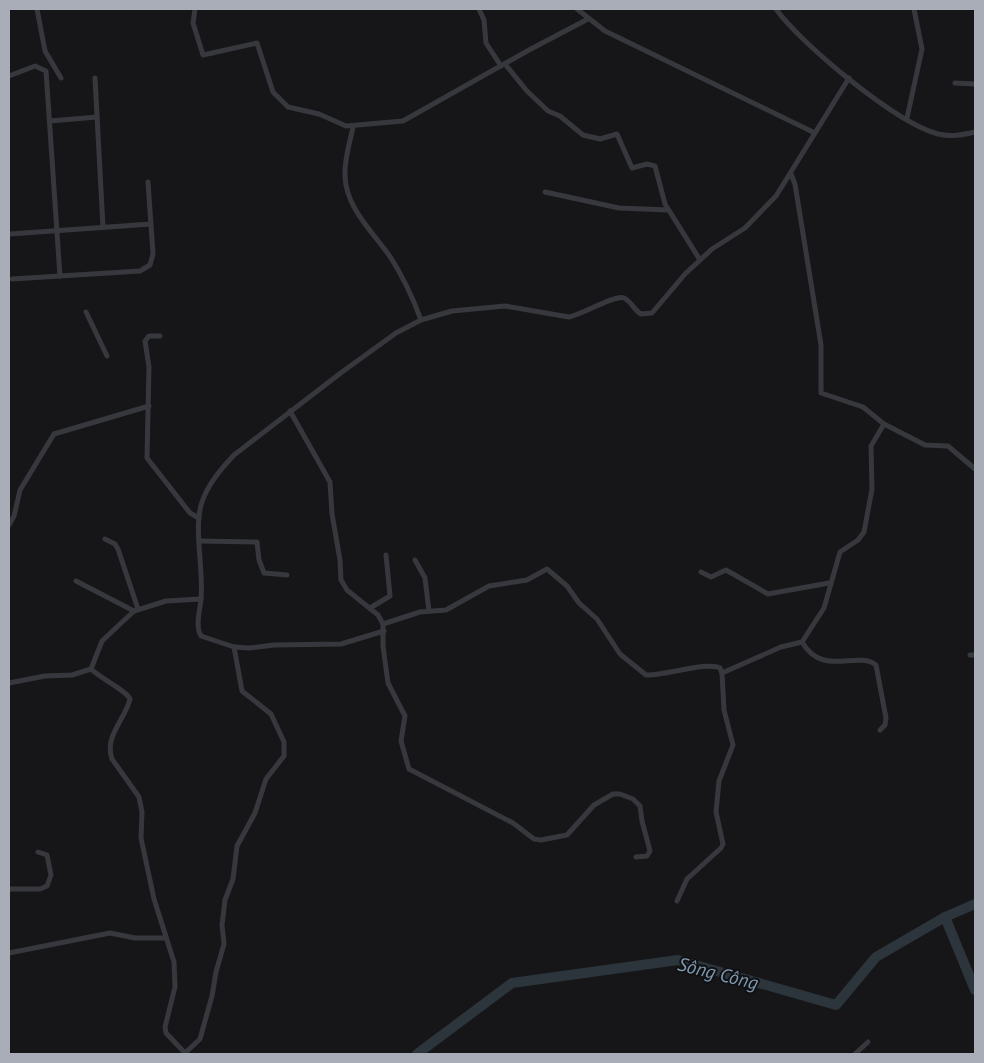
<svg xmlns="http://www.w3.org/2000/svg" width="984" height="1063" font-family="'PT Sans',sans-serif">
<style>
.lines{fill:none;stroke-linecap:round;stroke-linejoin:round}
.river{stroke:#2c353c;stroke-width:10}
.minor{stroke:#37383d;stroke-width:5}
.labels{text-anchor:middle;stroke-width:4;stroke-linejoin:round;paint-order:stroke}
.water-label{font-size:19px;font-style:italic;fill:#7f9bb3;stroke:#111113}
</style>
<rect width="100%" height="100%" fill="#161618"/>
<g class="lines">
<!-- river -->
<g class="river">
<path d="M 945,917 L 975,990"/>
<path d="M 417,1054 L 512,983 L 678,960 L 836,1005 L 876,957 L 945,917 L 975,904"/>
</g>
<!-- minor -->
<g class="minor">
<path d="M 37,9 L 45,51 L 61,78"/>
<path d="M 195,9 L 193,23 L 203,55 L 257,43 L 273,92 L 288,107 L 319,114 L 346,126 L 403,121 L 529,50 L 588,19"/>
<path d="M 479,9 L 484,20 L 486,43 L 501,66"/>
<path d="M 577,9 L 605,31 L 815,133"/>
<path d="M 776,9 C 801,44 896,123 938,134 C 951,137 962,135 975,132"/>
<path d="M 505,64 L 527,91 L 548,111 L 560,116 L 583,135 L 600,139 L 617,134 L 632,168 L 647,164 L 655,166 L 665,204 L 700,260"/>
<path d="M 9,76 L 35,66 L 46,71 L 60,276"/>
<path d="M 95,78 L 103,227"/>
<path d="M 955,83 L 975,84"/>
<path d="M 907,118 L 922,49 L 914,9"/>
<path d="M 50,121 L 97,117"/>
<path d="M 353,127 C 350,142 344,160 345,176 C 346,209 374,233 391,258 C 403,277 413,298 421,320"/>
<path d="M 791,174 L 795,184 L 821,345 L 821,393 L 863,407 L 884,424 L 925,445 L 948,446 L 975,469"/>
<path d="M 545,192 L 619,208 L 668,210"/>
<path d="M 10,234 L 151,224"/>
<path d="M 12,279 L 140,271 L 150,265 L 153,254 L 148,182"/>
<path d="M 86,312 L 107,356"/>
<path d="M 160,336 L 149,336 L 145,341 L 149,367 L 147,458 L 190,513 L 199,518"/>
<path d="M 290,411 L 330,482 L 332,514 L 340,560 L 341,580 L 347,590 L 378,615 L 383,624 L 383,646 L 388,683 L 405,716 L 401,741 L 409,769 L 513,823 L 534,839 L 541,840 L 567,835 L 594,805 L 613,794 L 620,794 L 633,799 L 640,806 L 642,821 L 650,851 L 647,856 L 636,857"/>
<path d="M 9,525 L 14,516 L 20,490 L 54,434 L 149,406"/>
<path d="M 105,539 L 115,544 L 118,549 L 138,609"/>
<path d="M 200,541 L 257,542 L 259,560 L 264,573 L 287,575"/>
<path d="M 415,560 L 425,578 L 429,611"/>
<path d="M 701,572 L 711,577 L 726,570 L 768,594 L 829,583"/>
<path d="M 76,581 L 134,611"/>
<path d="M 370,608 L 390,596 L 386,555"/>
<path d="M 383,624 L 420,612 L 446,610 L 489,586 L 527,580 L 547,569 L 567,586 L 579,603 L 597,619 L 620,654 L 646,675 C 664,676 708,661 720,668 L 722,673 L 724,710 L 733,745 L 719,781 L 716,812 L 723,844 L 721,848 L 687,879 L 677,901"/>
<path d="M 384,631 L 341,644 L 274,645 L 249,648 L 234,647 L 201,636 C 195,626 200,610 201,599 C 204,570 193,528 202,502 C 208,484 221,469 234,455 L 342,372 L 396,333 L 421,320 L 452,311 L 505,306 L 569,317 C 581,315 616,294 624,298 C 631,301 634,310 641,314 L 652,313 L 685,274 L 712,249 L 745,228 L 776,196 L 849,78"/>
<path d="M 802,642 C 823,678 857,650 876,665 L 886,718 L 885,725 L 880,730"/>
<path d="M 970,655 L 975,655"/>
<path d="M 91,669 C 100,678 127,691 130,699 C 125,720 104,736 112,759 L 139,797 L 142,812 L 141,838 L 154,899 L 174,962 L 175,987 L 165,1027 L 166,1033 L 185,1053"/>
<path d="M 722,673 L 781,647 L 802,642 L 824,608 L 840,552 L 858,540 L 864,532 L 872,489 L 871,446 L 884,424"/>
<path d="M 9,683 L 45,676 L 72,675 L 91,669 L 102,641 L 134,611 L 166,601 L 201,599"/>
<path d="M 9,889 L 40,889 L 47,886 L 51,875 L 47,855 L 38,852"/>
<path d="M 9,953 L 110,933 L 135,938 L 165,938"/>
<path d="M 184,1054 L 200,1039 L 212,996 L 216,972 L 224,944 L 222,925 L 225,900 L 233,879 L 237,846 L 255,813 L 266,779 L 284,756 L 284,742 L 271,714 L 242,691 L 234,647"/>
<path d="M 855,1054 L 868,1042"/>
</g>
</g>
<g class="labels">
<!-- water labels -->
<g class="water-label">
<text transform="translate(718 973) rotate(14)" y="7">Sông Công</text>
</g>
</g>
<!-- border -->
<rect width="984" height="1063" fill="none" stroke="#a8adb8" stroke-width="20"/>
</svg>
